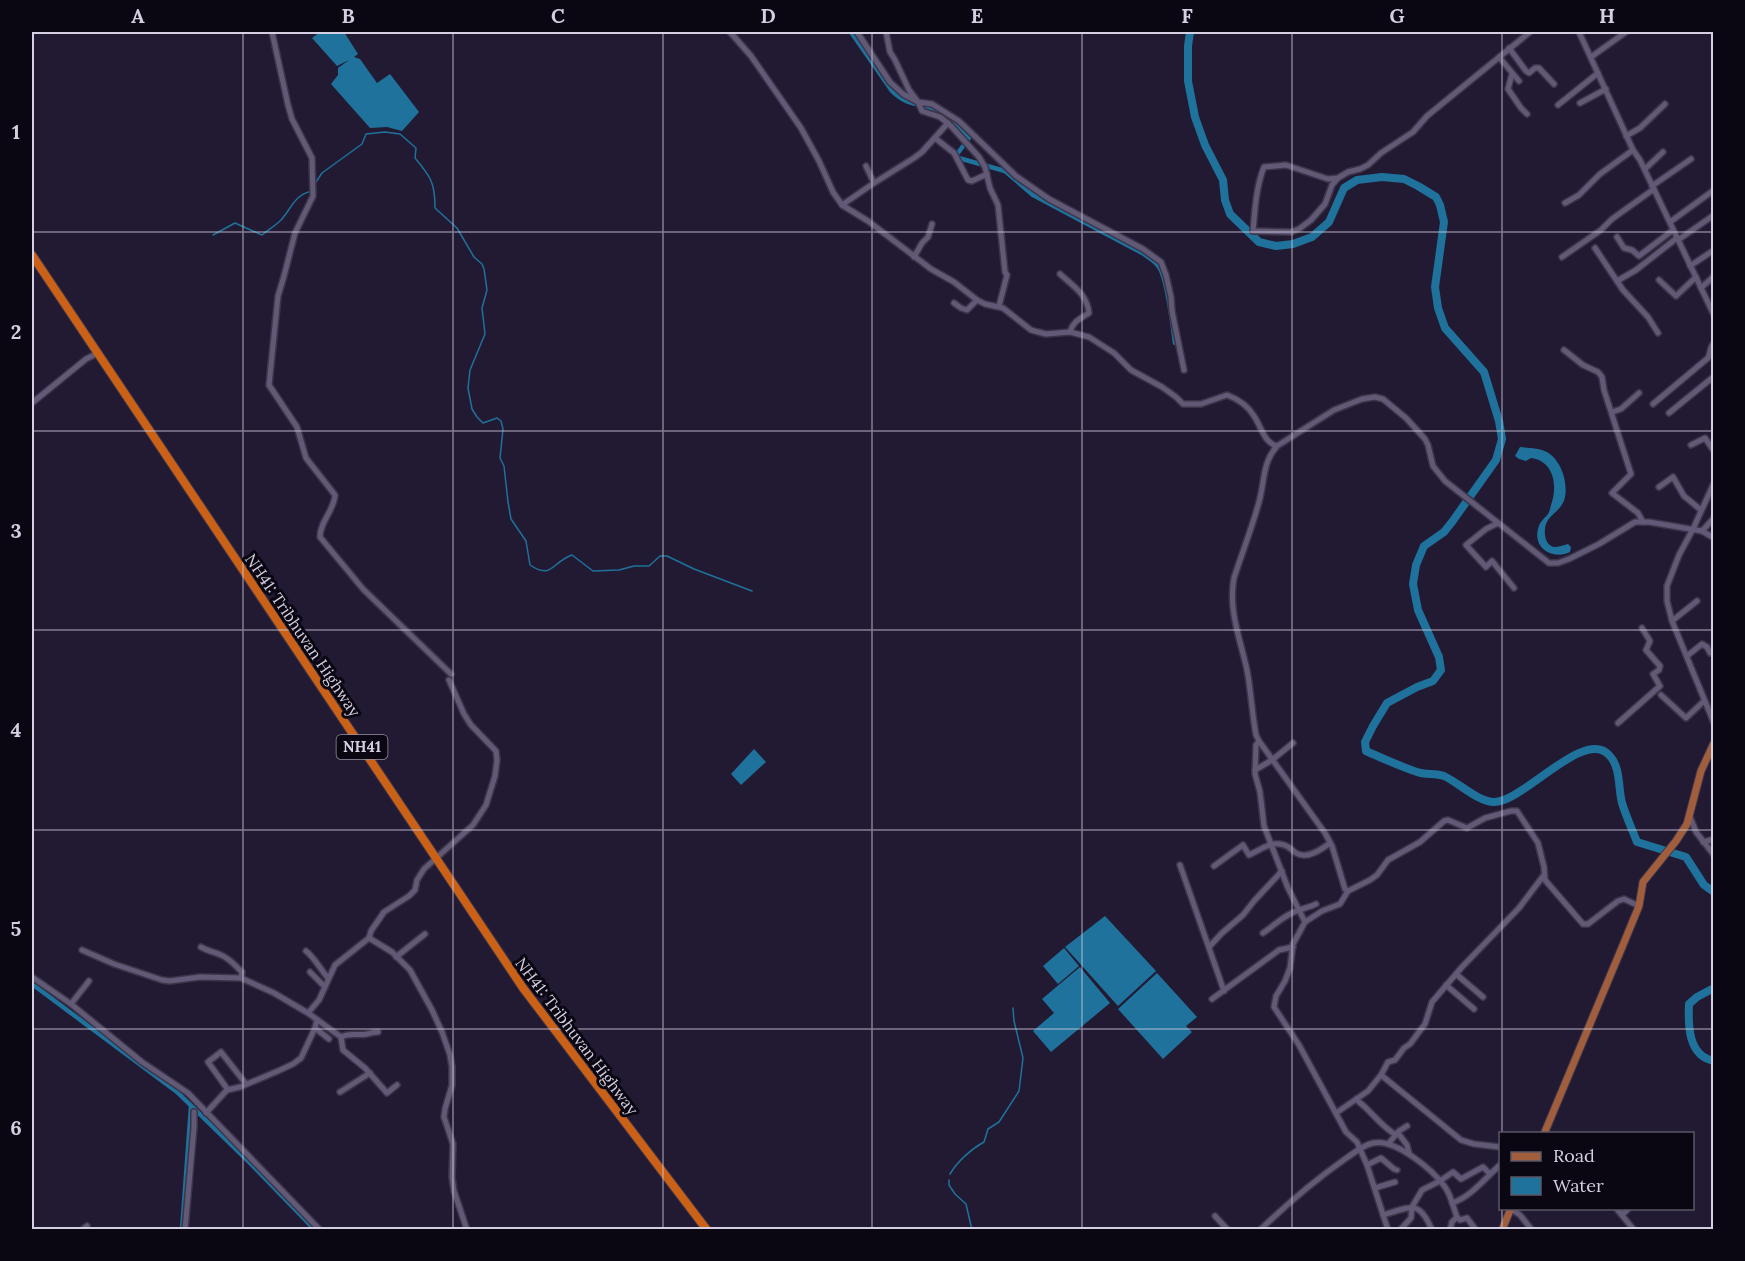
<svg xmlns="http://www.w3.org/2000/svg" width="1745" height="1261" font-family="Lora,serif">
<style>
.water{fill:#1e729b}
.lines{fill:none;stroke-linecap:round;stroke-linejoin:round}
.stream{stroke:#1e729b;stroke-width:1.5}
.canal{stroke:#1e729b;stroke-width:4.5}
.river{stroke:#1e729b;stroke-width:8}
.minor-casing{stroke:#3c354a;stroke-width:8}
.major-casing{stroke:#3c354a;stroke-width:9}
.highway-casing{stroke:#3c354a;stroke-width:10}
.minor{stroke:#615976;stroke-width:5}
.major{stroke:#a05e3d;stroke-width:7}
.highway{stroke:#ca6117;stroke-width:8}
.grid{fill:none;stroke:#d4d0e1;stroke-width:1.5;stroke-opacity:0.55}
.labels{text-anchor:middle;stroke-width:6;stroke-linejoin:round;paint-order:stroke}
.shield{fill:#0a0712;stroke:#9794a3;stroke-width:1.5}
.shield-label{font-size:15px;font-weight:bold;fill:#d4d0e1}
.street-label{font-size:16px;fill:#d4d0e1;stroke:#0a0712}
.neatline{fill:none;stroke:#d4d0e1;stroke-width:2}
.grid-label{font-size:20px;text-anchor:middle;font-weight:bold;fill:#d4d0e1}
</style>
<rect width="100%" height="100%" fill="#221a33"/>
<!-- water -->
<g class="water">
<path d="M 320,32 L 344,32 L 358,54 L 354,57 L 360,59 L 377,83 L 390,74 L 419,112 L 402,131 L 387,127 L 370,128 L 331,84 L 338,75 L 338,68 L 349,60 L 337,66 L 312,38 Z"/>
<path d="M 1520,447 C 1528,448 1540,448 1547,452 C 1561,460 1568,482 1565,497 C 1563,508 1554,512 1548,520 C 1543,527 1543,545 1554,547 C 1558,547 1564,545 1568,544 L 1571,547 L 1570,552 C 1553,560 1533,549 1538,529 C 1540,521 1544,519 1548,514 C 1550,511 1550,508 1551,505 C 1558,486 1554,461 1531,458 L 1526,461 L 1519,459 L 1515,456 Z"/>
<path d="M 754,749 L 766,762 L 741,785 L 731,774 Z"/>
<path d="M 1105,916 L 1156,971 L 1118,1006 L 1065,947 Z"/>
<path d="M 1064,948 L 1079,966 L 1058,984 L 1043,966 Z"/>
<path d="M 1080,967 L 1110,1003 L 1051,1052 L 1033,1031 L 1054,1013 L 1042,999 Z"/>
<path d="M 1157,973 L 1197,1017 L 1186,1026 L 1192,1032 L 1163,1059 L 1118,1009 Z"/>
</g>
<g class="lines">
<!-- stream -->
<g class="stream">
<path d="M 314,185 L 322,173 L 362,144 L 366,134 L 385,132 L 400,134 L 416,148 L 415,158 C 431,177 435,183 435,208 L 457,228 L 474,257 L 482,264 L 484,269 L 487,290 L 482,308 L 485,334 L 470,370 L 468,388 L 472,409 L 477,417 L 483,423 L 497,418 L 501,421 L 503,429 L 500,458 L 504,466 L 508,502 L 511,519 L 526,541 L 530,565 C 552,580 552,562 572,555 L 593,571 L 619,570 L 634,566 L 649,566 L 660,556 L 667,556 L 694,569 L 752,591"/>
<path d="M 213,235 L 235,223 L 262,235 C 268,230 275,226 281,220 C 292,208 294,195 312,191"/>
<path d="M 950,1174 C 957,1162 971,1149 984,1142 L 988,1129 L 999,1122 L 1019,1091 L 1023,1058 L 1014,1021 L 1013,1008"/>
<path d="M 949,1180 L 949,1185 L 955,1194 L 966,1204 L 972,1230"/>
</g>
<!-- canal -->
<g class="canal">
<path d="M 851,32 L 892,91 C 910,109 923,101 940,112 C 950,119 960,130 969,138 L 955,157 L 1005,171 L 1033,195 L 1144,254 C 1149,258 1155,261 1159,267 C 1167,278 1173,327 1175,343"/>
<path d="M 32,984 L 177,1092 L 252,1165 L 315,1230"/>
<path d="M 182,1230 L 191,1107"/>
</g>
<!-- river -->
<g class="river">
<path d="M 1190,32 L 1188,46 L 1188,81 L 1195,117 L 1205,145 L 1223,180 L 1225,200 L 1230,214 L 1259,242 L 1276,246 L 1293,244 L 1312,237 L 1329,222 L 1344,188 L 1357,180 L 1382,177 L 1404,179 L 1418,186 L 1436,197 L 1440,205 L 1444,222 L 1435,287 L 1438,308 L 1445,328 L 1484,372 L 1499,421 L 1502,439 L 1496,460 L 1452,522 L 1444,532 L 1424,546 L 1416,565 L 1413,584 L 1418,610 L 1439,657 L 1441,670 L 1433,681 L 1417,687 L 1387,703 L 1373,726 L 1365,742 L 1366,751 C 1382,758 1399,766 1417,772 C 1425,775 1436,773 1444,776 C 1459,783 1477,801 1493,802 C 1522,804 1584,727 1609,755 C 1621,767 1618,788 1622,803 C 1626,816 1632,829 1637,842 L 1686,857 L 1704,885 L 1714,892"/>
<path d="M 1714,988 L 1697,997 L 1689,1004 C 1688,1025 1688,1056 1714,1061"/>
</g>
<defs>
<g id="minor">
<path d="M 272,32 L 288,105 L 292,119 L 312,158 L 313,196 L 295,233 L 284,276 L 278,296 L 269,385 L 297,427 L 306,458 L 335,495 C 334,511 320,521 320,537 L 363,589 L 451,674"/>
<path d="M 730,32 L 751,56 L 801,128 L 819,161 L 833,192 L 842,205 L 868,221 L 931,269 L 954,282 L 977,300 L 985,304 L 1003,308 L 1031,330 L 1038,332 L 1046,334 L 1070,332 L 1089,337 L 1114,353 L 1131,370 L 1162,387 L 1176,397 L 1183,404 L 1201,404 L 1227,395 C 1238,399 1248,406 1254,416 C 1261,426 1264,443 1277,446"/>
<path d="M 857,32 L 890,82 L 903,94 L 918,102 L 932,104 L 959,121 L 1016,176 L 1049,199 L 1143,249 L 1161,262 L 1166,275 L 1171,297 L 1172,311 L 1184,370"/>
<path d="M 886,32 L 890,52 L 895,60 L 909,90 L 918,102 L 922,111 L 940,117 L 951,126 L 979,157 L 985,167 L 990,188 L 998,205 L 1005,272 L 1007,275 L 999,306"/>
<path d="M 1579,32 L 1633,150 L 1640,160 L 1714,315"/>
<path d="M 1509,48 L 1526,71 L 1529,73 L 1535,68 L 1539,68 L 1554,84"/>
<path d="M 1499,57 L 1519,81"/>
<path d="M 1591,57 L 1626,32"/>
<path d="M 1512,74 L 1508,89 L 1521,108 L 1527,114"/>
<path d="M 1580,103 L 1606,89"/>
<path d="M 1558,105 L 1598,73"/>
<path d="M 1626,136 L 1640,128 L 1665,104"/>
<path d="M 935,138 L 954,153 L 968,180 L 972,181 L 987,174"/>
<path d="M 866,166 L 874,183"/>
<path d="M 1645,169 L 1663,152"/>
<path d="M 1338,178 L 1328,179 L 1286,165 L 1264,167 C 1256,187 1255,209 1253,231 L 1291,232 L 1299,229 L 1311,220 L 1325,204 L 1332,185 L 1338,178 L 1348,172 L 1360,169 L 1368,165 L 1381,153 L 1413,132 L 1427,116 L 1530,32"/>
<path d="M 1652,186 L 1691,159"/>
<path d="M 1565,203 L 1579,195 L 1600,174 L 1633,150"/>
<path d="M 842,205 L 874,183 L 914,158 L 922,152 L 948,123"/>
<path d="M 1670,222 L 1714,190"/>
<path d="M 1617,237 L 1624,248 L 1632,250 L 1639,256 L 1673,230"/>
<path d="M 1678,240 L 1714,215"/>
<path d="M 1595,248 L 1623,290 L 1648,317 L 1658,333"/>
<path d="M 914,257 L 922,243 L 928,237 L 932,224"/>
<path d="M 1562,257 L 1601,230 L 1612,219 L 1654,189"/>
<path d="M 1690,266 L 1714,250"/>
<path d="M 1060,274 C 1073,286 1087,294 1089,313 C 1080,319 1073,321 1070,332"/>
<path d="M 1659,280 L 1676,296 L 1696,277"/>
<path d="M 1617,281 L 1636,270 L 1677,238"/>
<path d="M 1701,288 L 1714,276"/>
<path d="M 954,303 L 961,308 L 967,310 L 977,300"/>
<path d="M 1564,350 L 1583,365 L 1598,372 L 1602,377 L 1604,390 L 1631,474 L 1612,493 L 1638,513 L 1643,522"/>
<path d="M 32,403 L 86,359 L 98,353"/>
<path d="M 1653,404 L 1708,358 C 1711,353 1709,348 1714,343"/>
<path d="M 1612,412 L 1621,409 L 1639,393"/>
<path d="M 1669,413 L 1712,378 L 1714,379"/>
<path d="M 1691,445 L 1705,438 L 1714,451"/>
<path d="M 1714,483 L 1693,529 L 1679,555 L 1667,586 L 1667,601 L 1672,621 L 1714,723"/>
<path d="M 1659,487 L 1673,477 L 1684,496 L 1701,510"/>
<path d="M 1498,523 L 1486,529 L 1466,545 L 1486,567 L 1492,561 L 1514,588"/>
<path d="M 1702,531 L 1714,518"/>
<path d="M 1672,621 L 1697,601"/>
<path d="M 1687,656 L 1702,644 L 1707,647 L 1710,653"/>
<path d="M 1661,695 L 1686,718 L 1704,701"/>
<path d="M 1618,723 L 1660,686 L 1653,674 L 1659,670 L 1660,666 L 1646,650 L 1650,641 L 1642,628"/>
<path d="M 1259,741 L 1325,833 L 1332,846 L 1345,889 L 1348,891"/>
<path d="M 1255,770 L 1272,760 L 1293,743"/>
<path d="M 1690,817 L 1696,832 L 1714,855"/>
<path d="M 1703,842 L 1714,839"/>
<path d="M 1180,865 L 1224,991"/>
<path d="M 1214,866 L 1243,845 L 1249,855 C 1258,851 1270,842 1280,844 C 1289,845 1290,849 1296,853 C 1307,860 1322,849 1330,843"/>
<path d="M 1305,922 L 1288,888 L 1264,826 L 1260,792 L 1255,774 L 1256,745 L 1259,741 L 1256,735 C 1252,713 1251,691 1247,670 C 1240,638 1228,610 1234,578 C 1242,553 1252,528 1259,502 C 1265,481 1262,463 1277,446 L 1334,410 L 1362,399 L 1375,397 L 1383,399 L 1406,418 L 1425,439 L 1428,445 L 1433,466 L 1445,481 L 1549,563 L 1558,563 L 1569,559 L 1599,544 L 1635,522 L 1649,522 L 1702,531 L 1714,538"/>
<path d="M 1263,933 C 1272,927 1281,918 1292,913 C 1299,909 1308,908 1316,904"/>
<path d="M 369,938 L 392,952 L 410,970 L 432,1010 L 442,1032 L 450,1055 L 452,1067 L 452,1085 L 445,1109 L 444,1117 L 453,1144 L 452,1177 L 454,1191 L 467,1230"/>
<path d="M 201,947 C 208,951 214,952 221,955 C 229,958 236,966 242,972 L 241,978"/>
<path d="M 1209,947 L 1222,933 L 1243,915 L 1254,901 L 1282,871"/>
<path d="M 82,950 L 114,964 L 162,980 L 170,981 L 200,977 L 241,978 L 274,993 L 308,1013 L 341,1037 C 350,1032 358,1036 367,1034 C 371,1033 375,1032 378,1032"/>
<path d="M 306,951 C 314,957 321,970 328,978"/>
<path d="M 396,957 L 425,934"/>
<path d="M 310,972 L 325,987"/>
<path d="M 1456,974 L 1483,997"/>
<path d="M 32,977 L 71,1004 L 142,1062 L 188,1093 L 320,1230"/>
<path d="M 1446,985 L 1474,1009"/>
<path d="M 1212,999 L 1279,950 L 1293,947"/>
<path d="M 71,1004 L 89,981"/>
<path d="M 308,1013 L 319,1000 L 335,965 L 369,938 L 371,931 L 384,912 L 409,896 L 415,890 L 417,880 L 424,869 L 473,825 L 486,805 L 495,776 L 497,760 L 496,751 L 471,725 L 464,714 L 449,680"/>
<path d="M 315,1028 L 329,1039"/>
<path d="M 341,1037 L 343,1050 L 365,1068 L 387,1093 L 397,1085"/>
<path d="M 1381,1075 L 1461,1140 L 1474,1144 L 1500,1147"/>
<path d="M 226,1087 L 208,1062 L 221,1052 L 246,1084"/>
<path d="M 340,1092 L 370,1073"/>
<path d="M 1356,1099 C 1360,1103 1363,1105 1367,1109 C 1376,1118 1384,1128 1396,1135"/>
<path d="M 206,1113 L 227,1090 L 240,1087 L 278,1071 L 293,1064 L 301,1058 L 315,1028 L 317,1020"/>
<path d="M 1336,1113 L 1368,1091 L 1381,1075 L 1388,1062 L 1395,1060 L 1404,1048 L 1410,1044 L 1425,1024 L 1432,1002 L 1462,967 L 1519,908 L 1544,875"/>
<path d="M 1398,1133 L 1407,1145 L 1409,1153"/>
<path d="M 1388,1144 L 1399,1131 L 1407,1126"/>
<path d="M 1367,1165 L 1381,1158 L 1394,1169 L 1397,1170"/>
<path d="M 1375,1188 L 1395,1182"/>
<path d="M 1452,1203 C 1471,1197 1485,1178 1500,1165"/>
<path d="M 1616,1208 L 1634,1230"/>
<path d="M 1511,1209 L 1520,1215 L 1532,1230"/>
<path d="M 1383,1215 C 1411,1207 1419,1199 1432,1230"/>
<path d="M 1622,1215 L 1629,1208"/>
<path d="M 1215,1216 L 1228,1230"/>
<path d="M 1457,1217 L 1460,1220 L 1467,1218 L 1476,1230"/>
<path d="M 82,1230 L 87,1226"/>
<path d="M 185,1230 L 194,1127 L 194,1112"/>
<path d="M 1260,1230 C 1287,1204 1315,1180 1345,1159 C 1354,1153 1363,1145 1373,1143 C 1395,1138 1433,1170 1445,1187 C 1451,1195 1453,1207 1457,1217 L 1452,1222 L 1450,1230"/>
<path d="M 1388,1230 L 1367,1165 L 1357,1142 L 1346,1132 L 1299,1045 L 1274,1007 L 1276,996 L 1285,981 L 1290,968 L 1293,944 L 1305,922 L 1322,911 L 1340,904 L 1348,891 L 1370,880 L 1377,875 L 1388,860 L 1420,842 L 1444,821 L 1448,820 L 1467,828 L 1485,818 L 1511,811 L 1517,811 L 1538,843 L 1544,867 L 1545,880 L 1583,924 L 1588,924 L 1618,901 L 1624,899 L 1639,906"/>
<path d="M 1400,1230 L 1411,1218 L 1412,1207 L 1422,1190 L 1440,1181 L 1453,1172 L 1461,1179 L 1483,1167 L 1490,1174"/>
</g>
<g id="major">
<path d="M 1544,1134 L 1623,945 L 1639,906 L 1643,882 L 1676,841 L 1687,824 L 1701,771 L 1714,743"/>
<path d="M 1502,1230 L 1511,1208"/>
</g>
<path id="highway" d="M 32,255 L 523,988 L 707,1230"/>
</defs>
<!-- minor casing -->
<use href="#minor" class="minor-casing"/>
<!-- major casing -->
<use href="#major" class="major-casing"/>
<!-- highway casing -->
<use href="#highway" class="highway-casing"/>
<!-- minor -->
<use href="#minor" class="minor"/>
<!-- major -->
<use href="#major" class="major"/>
<!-- highway -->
<use href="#highway" class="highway"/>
</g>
<!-- grid -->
<path class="grid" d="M 243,32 L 243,1230M 453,32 L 453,1230M 663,32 L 663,1230M 872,32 L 872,1230M 1082,32 L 1082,1230M 1292,32 L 1292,1230M 1502,32 L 1502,1134M 32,232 L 1714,232M 32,431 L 1714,431M 32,630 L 1714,630M 32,830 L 1714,830M 32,1029 L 1714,1029M 1502,1208 L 1502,1230"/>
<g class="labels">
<!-- shield labels -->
<rect class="shield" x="336.5" y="735" width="51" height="24" rx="4.5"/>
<g class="shield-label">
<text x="362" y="752">NH41</text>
</g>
<!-- street labels -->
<g class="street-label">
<text transform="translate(303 635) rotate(56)" y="6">NH41: Tribhuvan Highway</text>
<text transform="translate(577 1036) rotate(53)" y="6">NH41: Tribhuvan Highway</text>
</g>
</g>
<!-- border -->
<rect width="1745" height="1261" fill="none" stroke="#0a0712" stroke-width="66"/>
<!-- legend -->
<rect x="1499" y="1132" width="195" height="78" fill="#0a0712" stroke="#5b5765" stroke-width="1.5"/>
<rect x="1511" y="1152" width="30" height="9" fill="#a05e3d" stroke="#5b5765" stroke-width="1.5"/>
<text x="1553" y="1162" font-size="18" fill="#d4d0e1">Road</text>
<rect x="1511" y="1177" width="30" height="18" fill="#1e729b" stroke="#5b5765" stroke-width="1.5"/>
<text x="1553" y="1192" font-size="18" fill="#d4d0e1">Water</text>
<rect x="33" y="33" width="1679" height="1195" class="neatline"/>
<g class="grid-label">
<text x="138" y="23">A</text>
<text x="348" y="23">B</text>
<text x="558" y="23">C</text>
<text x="768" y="23">D</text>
<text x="977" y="23">E</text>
<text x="1187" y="23">F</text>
<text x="1397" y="23">G</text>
<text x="1607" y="23">H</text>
<text x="16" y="139">1</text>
<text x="16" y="339">2</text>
<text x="16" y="538">3</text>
<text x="16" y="737">4</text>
<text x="16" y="936">5</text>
<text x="16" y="1135">6</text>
</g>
</svg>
